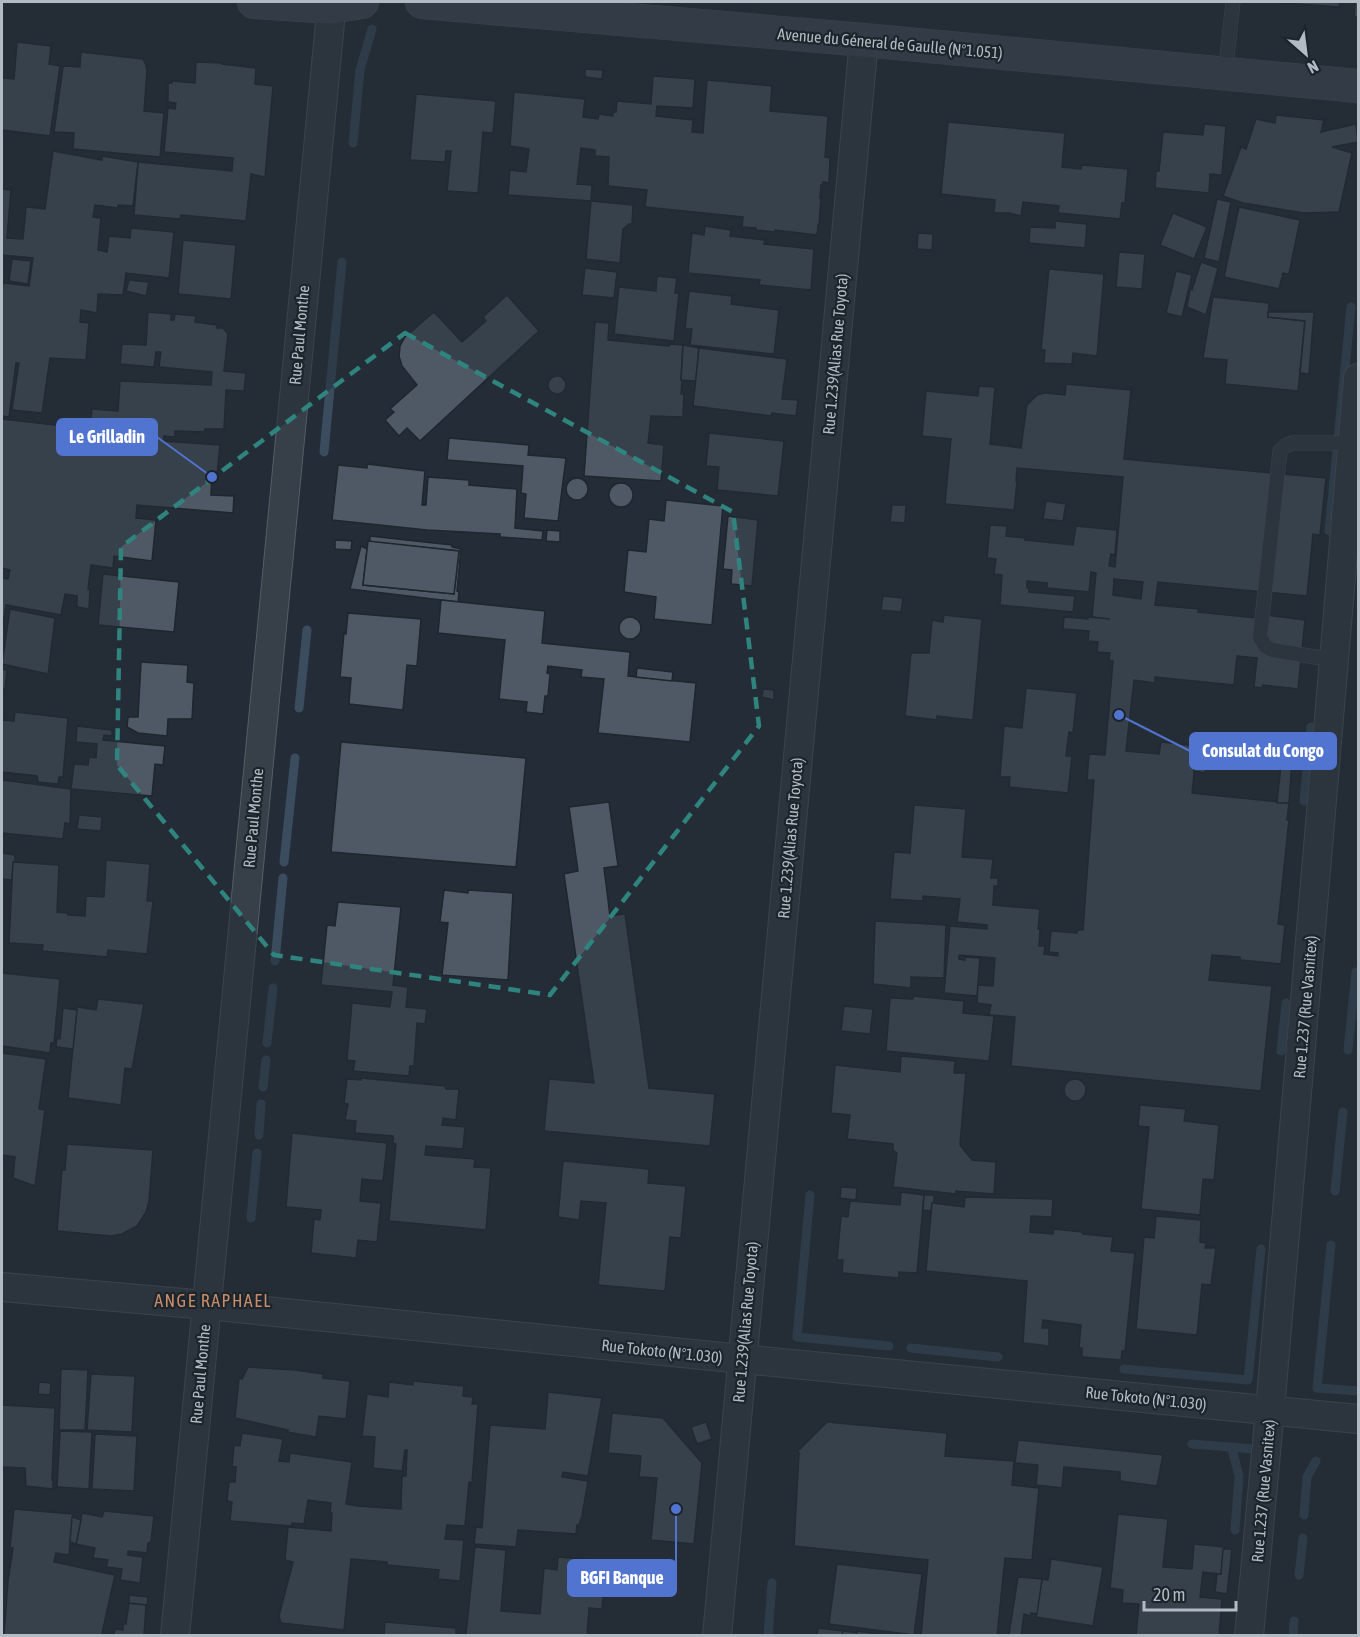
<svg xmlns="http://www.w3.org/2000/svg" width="1360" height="1637" font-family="'Asap Condensed',sans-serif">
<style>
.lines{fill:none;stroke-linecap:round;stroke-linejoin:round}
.stream{stroke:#3a4c5e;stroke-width:9}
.building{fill:#4f5966;stroke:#1e262e;stroke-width:1.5;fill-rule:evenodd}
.lane-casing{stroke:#555d65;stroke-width:15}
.street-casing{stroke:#555d65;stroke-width:30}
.secondary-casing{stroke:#555d65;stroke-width:34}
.lane{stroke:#373f48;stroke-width:14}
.street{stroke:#373f48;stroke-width:28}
.secondary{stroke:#454e5a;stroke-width:33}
.marked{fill:none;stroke:#30847f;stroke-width:4.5;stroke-dasharray:12 8;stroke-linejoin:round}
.labels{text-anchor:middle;stroke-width:4.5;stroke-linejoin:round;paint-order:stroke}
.street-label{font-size:16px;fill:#b2bac4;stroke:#1c242c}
.neighbourhood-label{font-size:18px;letter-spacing:1.5px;fill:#c88c68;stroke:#1c242c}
.leader{fill:none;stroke:#5174d1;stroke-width:2}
.callout-dot{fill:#5174d1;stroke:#1c242c;stroke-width:2}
.callout{fill:#5174d1;stroke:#5174d1;stroke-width:2}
.callout-label{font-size:18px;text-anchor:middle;font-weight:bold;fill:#fff}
</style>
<rect width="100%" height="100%" fill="#242d37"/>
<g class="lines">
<!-- stream -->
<g class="stream">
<path d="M 353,143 L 360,70 L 372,29"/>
<path d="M 324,452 L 342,262"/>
<path d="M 1329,531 L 1351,307"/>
<path d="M 299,708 L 307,630"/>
<path d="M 1304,801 L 1311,727"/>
<path d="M 284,862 L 295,758"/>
<path d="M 275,961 L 283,878"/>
<path d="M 267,1043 L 273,988"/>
<path d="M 1348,1050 L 1356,972"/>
<path d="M 1281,1051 L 1286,1003"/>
<path d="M 263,1087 L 266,1060"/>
<path d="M 259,1135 L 261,1104"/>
<path d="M 1335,1191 L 1343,1112"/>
<path d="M 810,1195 L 797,1337 L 889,1346"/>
<path d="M 251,1218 L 257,1153"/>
<path d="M 1331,1245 L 1317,1388 L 1358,1391"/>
<path d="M 911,1348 L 998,1357"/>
<path d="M 1124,1369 L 1248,1380 L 1261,1249"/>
<path d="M 1192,1444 L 1254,1449"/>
<path d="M 1232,1449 L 1239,1476 L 1235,1530"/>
<path d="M 1304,1515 L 1307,1477 L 1316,1461"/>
<path d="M 1299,1575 L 1303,1538"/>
<path d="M 768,1636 L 772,1583"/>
<path d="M 1293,1636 L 1294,1621"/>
</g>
</g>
<!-- building -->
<g class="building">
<path d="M 1355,2 L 1358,2 L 1358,17 L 1354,17 Z"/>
<path d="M 1282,3 L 1282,2 L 1340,2 L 1339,7 Z"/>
<path d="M 17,42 L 51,46 L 49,64 L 60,66 L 50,136 L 2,130 L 2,78 L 14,79 Z"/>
<path d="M 81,52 L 143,59 L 146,65 L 147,71 L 144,111 L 164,113 L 160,157 L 73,149 L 74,133 L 54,132 L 63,67 L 65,66 L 80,67 Z"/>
<path d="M 196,62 L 222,63 L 222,64 L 256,68 L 255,84 L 273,86 L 265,177 L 251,174 L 246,221 L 181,215 L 180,219 L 134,215 L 138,162 L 232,171 L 233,158 L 164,152 L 168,108 L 175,109 L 176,103 L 168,102 L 168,83 L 172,83 L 172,81 L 195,83 Z"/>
<path d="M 585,69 L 603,70 L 602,79 L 585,77 Z"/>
<path d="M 653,76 L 695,79 L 693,108 L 657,106 L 656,116 L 693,120 L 692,132 L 703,133 L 707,80 L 772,86 L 770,111 L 828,116 L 825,157 L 830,158 L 829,183 L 823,182 L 823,185 L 821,185 L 820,198 L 821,198 L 819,225 L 818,225 L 817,235 L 775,230 L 775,232 L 756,230 L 756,228 L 742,227 L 743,217 L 645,207 L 647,190 L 608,186 L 609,157 L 595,156 L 595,150 L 581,148 L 577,184 L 592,185 L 591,201 L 508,195 L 510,170 L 526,172 L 529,149 L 510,146 L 514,92 L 585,99 L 583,117 L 598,119 L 599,114 L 613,116 L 613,112 L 616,112 L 617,101 L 651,104 Z"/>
<path d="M 416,94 L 496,101 L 493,133 L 483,132 L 478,193 L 447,191 L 451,151 L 446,151 L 445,162 L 410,160 Z"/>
<path d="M 1276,115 L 1324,120 L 1321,132 L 1356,124 L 1358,142 L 1332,147 L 1352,153 L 1339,212 L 1304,213 L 1243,203 L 1223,196 L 1241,147 L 1246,149 L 1256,119 L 1275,123 Z"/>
<path d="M 948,122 L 1065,133 L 1062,167 L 1081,169 L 1082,165 L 1128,169 L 1125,203 L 1122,203 L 1120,219 L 1058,213 L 1059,206 L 1023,202 L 1021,216 L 1009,213 L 994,213 L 995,200 L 941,194 Z"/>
<path d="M 1204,124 L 1226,126 L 1222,175 L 1210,174 L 1209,193 L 1155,188 L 1156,171 L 1159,171 L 1163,132 L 1203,135 Z"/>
<path d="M 53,151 L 102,160 L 102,156 L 138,162 L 133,206 L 118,205 L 118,208 L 95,205 L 93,217 L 101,218 L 98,250 L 107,252 L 109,236 L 130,238 L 131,228 L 174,232 L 169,278 L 126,273 L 123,295 L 98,294 L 97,313 L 81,310 L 80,322 L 89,323 L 86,360 L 50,358 L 42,413 L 12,410 L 19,363 L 16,363 L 9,417 L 2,416 L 2,292 L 3,283 L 29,286 L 33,258 L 2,255 L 2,189 L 11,190 L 7,238 L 23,239 L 26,207 L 45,209 Z"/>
<path d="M 1217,199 L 1231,202 L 1219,262 L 1204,258 Z"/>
<path d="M 591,201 L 633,205 L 632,224 L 629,224 L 623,229 L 620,263 L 586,259 Z"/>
<path d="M 1239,207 L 1300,220 L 1289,274 L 1283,273 L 1279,289 L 1224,277 Z"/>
<path d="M 1173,213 L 1207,227 L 1194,259 L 1160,245 Z"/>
<path d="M 1055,221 L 1087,224 L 1085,248 L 1029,243 L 1030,227 L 1055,228 Z"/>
<path d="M 705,226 L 731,230 L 730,236 L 765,240 L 764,244 L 814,249 L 811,290 L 759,285 L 760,280 L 688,273 L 692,233 L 704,235 Z"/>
<path d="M 918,233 L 933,234 L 932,250 L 917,249 Z"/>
<path d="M 183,240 L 236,245 L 231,299 L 178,294 Z"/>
<path d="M 1119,252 L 1145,254 L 1142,289 L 1116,287 Z"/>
<path d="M 12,259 L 31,261 L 28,284 L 9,281 Z"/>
<path d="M 1201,262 L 1218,268 L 1206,315 L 1187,307 L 1190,289 L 1192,290 Z"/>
<path d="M 585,268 L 617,272 L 614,298 L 582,295 Z"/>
<path d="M 1049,269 L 1104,274 L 1097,356 L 1073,353 L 1072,364 L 1044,363 L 1045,350 L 1041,350 Z"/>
<path d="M 1176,271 L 1192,275 L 1182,317 L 1166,313 Z"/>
<path d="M 657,276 L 677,278 L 675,293 L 679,293 L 674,341 L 614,334 L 619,287 L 656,291 Z"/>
<path d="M 129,280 L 149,282 L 146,296 L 126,291 Z"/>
<path d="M 689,291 L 732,296 L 731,304 L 779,310 L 774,354 L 690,345 L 692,329 L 685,329 Z"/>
<path d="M 507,295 L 539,331 L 420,441 L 407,428 L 399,436 L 385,420 L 394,412 L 390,409 L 417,385 L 402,366 L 399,356 L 400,346 L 405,337 L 434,312 L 462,342 L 486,321 L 483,317 Z"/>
<path d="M 1213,297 L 1269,303 L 1268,317 L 1305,321 L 1298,391 L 1225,384 L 1227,360 L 1203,358 Z"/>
<path d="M 148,312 L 171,314 L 171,320 L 174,320 L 175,314 L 196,316 L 195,322 L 217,325 L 217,328 L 223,328 L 228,334 L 224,371 L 246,373 L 244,391 L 226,390 L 224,429 L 205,429 L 204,432 L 175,431 L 175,437 L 164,436 L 163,441 L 220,445 L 217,475 L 212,474 L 211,495 L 234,496 L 233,513 L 137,505 L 136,518 L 156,520 L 152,561 L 114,556 L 113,568 L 91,565 L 88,589 L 90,589 L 89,609 L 77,607 L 77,596 L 65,594 L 61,615 L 6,605 L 2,631 L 2,578 L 8,579 L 10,570 L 2,568 L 2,419 L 90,429 L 92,409 L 118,411 L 120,381 L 211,385 L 212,372 L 159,367 L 161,352 L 156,352 L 154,367 L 120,364 L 122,344 L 146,345 Z"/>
<path d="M 1268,312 L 1314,312 L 1309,374 L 1300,373 L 1305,321 L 1268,317 Z"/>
<path d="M 595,322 L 609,323 L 608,340 L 669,346 L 670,344 L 683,345 L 681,380 L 682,380 L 681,394 L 684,394 L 683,417 L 651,416 L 648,443 L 664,445 L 661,481 L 584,476 Z"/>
<path d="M 683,345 L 699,348 L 696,381 L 681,380 Z"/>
<path d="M 699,348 L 787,359 L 782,399 L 798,400 L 796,416 L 772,413 L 771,416 L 693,406 Z"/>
<circle cx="557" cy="385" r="9"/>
<path d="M 1066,384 L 1131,390 L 1124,459 L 1326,478 L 1320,535 L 1313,534 L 1307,596 L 1158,582 L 1155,605 L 1199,609 L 1198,612 L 1266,619 L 1267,615 L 1305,620 L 1298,689 L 1263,685 L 1262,688 L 1254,687 L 1257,658 L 1237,656 L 1234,685 L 1155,677 L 1155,683 L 1134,680 L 1126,751 L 1159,754 L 1161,742 L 1197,746 L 1192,793 L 1289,803 L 1287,820 L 1289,820 L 1278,924 L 1285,925 L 1281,964 L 1240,960 L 1240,957 L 1212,955 L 1209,980 L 1272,986 L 1261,1091 L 1011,1066 L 1015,1017 L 989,1015 L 991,1005 L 977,1003 L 978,985 L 993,986 L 995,958 L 959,955 L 959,959 L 965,960 L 965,957 L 980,958 L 977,996 L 944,993 L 950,926 L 987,929 L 987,925 L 957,922 L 960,899 L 923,896 L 923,901 L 890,899 L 894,852 L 910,853 L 914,805 L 966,809 L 962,857 L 993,859 L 991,878 L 998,878 L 998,886 L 994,886 L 993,905 L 1040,909 L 1038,929 L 1040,929 L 1039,946 L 1045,946 L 1044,954 L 1058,956 L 1058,953 L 1049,952 L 1051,931 L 1077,933 L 1077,930 L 1083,930 L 1094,780 L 1087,780 L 1089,754 L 1105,755 L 1113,661 L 1109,660 L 1110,653 L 1097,652 L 1098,642 L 1088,641 L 1089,631 L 1063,629 L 1064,617 L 1088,619 L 1088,617 L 1110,619 L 1092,617 L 1096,573 L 1091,572 L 1089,592 L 1047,588 L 1047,583 L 1027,581 L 1027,588 L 1029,588 L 1029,592 L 1075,596 L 1073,612 L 1000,605 L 1002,575 L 994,574 L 996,559 L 987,558 L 990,525 L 1007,526 L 1006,536 L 1025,538 L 1025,540 L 1073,545 L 1076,526 L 1117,530 L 1115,555 L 1111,554 L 1109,566 L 1115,567 L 1123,477 L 1017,468 L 1016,481 L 1017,482 L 1014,510 L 945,504 L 951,439 L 922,436 L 926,391 L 978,396 L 979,386 L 995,387 L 990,444 L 1021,448 L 1027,405 L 1037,395 L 1045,393 L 1065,395 ZM 1114,579 L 1143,582 L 1141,599 L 1113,595 Z"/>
<path d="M 709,433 L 784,441 L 778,496 L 717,490 L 719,467 L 706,466 Z"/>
<path d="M 449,438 L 529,445 L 528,455 L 566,458 L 558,521 L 524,518 L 526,494 L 521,493 L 523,466 L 447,460 Z"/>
<path d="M 367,464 L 425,471 L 422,505 L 426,505 L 428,477 L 469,480 L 469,485 L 517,489 L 515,528 L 543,531 L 542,540 L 500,537 L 500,534 L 427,530 L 332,520 L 338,465 L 367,468 Z"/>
<circle cx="577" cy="489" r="11"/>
<circle cx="621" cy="495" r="12"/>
<path d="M 666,500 L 723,506 L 712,625 L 654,619 L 656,597 L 624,592 L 628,550 L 646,552 L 649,519 L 664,521 Z"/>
<path d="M 1046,501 L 1066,504 L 1063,521 L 1043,519 Z"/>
<path d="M 892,505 L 906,505 L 905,523 L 890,522 Z"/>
<path d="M 728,516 L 758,520 L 752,586 L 731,584 L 732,570 L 723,569 Z"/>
<path d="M 547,530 L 560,531 L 560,542 L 546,541 Z"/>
<path d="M 370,536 L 452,545 L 452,547 L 461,549 L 457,591 L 459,592 L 458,602 L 350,589 L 361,546 L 367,549 L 363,585 L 454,594 L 459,551 L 370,542 Z"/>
<path d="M 335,540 L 352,541 L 351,550 L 335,549 Z"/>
<path d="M 368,541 L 459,551 L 454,594 L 363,585 Z"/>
<path d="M 103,574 L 179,582 L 174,632 L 98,625 Z"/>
<path d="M 883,596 L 903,598 L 901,612 L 881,610 Z"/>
<path d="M 441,600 L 545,611 L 542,643 L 630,652 L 628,676 L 696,683 L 690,742 L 598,733 L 604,679 L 581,677 L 582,670 L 548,666 L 547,673 L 550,674 L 548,696 L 545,696 L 543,714 L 526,712 L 527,702 L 499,699 L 505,640 L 438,633 Z"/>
<path d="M 10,609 L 55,618 L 48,674 L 2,664 Z"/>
<path d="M 348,613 L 421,619 L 417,666 L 407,665 L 403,710 L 349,704 L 351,678 L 340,677 L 344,633 L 346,634 Z"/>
<path d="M 944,615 L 982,619 L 973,720 L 937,716 L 937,720 L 905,716 L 911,653 L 929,653 L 932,620 L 943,622 Z"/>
<circle cx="630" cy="628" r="11"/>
<path d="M 141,662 L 188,665 L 187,682 L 194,683 L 192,719 L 168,719 L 167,736 L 138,733 L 127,727 L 128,717 L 138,717 Z"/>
<path d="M 637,668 L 673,672 L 672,681 L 636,677 Z"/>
<path d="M 2,669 L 7,670 L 5,688 L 2,689 Z"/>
<path d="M 1026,688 L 1077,693 L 1073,733 L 1069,732 L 1066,756 L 1072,756 L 1068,793 L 1009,787 L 1010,777 L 1000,777 L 1004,726 L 1022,728 Z"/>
<path d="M 763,689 L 774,690 L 774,700 L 762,697 Z"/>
<path d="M 15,712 L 68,718 L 63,777 L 59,777 L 58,784 L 38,782 L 37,776 L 2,772 L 2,720 L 14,721 Z"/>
<path d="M 77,726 L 112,730 L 112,736 L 104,735 L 103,740 L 165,746 L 163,765 L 155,764 L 152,796 L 71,789 L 74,764 L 88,765 L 89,757 L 96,758 L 97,744 L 76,742 Z"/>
<path d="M 1197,739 L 1210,741 L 1205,773 L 1194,771 Z"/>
<path d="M 341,742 L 526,758 L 516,867 L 331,852 Z"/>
<path d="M 1283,746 L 1293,747 L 1289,803 L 1277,803 Z"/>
<path d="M 2,780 L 71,789 L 70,824 L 65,823 L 63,839 L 2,833 Z"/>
<path d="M 609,802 L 618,866 L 604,868 L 610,916 L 625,914 L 649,1088 L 715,1094 L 710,1146 L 544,1131 L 549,1079 L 594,1083 L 564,874 L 578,871 L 569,807 Z"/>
<path d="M 79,815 L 102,817 L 101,831 L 77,829 Z"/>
<path d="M 2,853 L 15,855 L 15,861 L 13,862 L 12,880 L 2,879 Z"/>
<path d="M 106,860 L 150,864 L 147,901 L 153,901 L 147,954 L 108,950 L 107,957 L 42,951 L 43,945 L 9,943 L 13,862 L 59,865 L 57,912 L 68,913 L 68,915 L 85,916 L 86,896 L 104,897 Z"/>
<path d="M 444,890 L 468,893 L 468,890 L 513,893 L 508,980 L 442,975 L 448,923 L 440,922 Z"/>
<path d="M 338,902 L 401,907 L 393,985 L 408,987 L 406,1007 L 427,1009 L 425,1024 L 417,1023 L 414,1066 L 410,1066 L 409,1076 L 353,1071 L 355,1061 L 347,1060 L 352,1003 L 390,1007 L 392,992 L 321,985 L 327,925 L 335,926 Z"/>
<path d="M 875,921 L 946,925 L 944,978 L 911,977 L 911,988 L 873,984 Z"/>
<path d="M 2,973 L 60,979 L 54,1043 L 51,1043 L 50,1053 L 2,1046 Z"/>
<path d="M 913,996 L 964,1001 L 963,1013 L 994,1016 L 989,1061 L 886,1051 L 890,998 L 913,999 Z"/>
<path d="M 98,999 L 144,1004 L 132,1069 L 125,1068 L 121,1105 L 68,1098 L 77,1007 L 96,1010 Z"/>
<path d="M 844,1006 L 873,1009 L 870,1034 L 841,1031 Z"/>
<path d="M 63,1008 L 77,1010 L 73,1049 L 56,1047 L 57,1038 L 60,1039 Z"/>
<path d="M 2,1053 L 46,1059 L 39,1109 L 45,1110 L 35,1186 L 13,1178 L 15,1157 L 2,1155 Z"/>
<path d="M 901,1056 L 955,1061 L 954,1073 L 966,1073 L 960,1145 L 972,1160 L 996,1162 L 994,1194 L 956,1191 L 956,1194 L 893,1187 L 897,1153 L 893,1150 L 893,1144 L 847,1139 L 850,1115 L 831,1113 L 835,1065 L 900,1072 Z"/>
<path d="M 361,1078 L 445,1086 L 446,1089 L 459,1089 L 456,1120 L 443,1118 L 442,1125 L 465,1127 L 463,1149 L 426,1146 L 425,1155 L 475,1159 L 474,1167 L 491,1168 L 486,1230 L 389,1221 L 396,1144 L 393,1143 L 393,1136 L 355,1133 L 356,1121 L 345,1120 L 348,1104 L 344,1103 L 347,1079 L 361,1080 Z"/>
<circle cx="1075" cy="1090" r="11"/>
<path d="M 1140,1105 L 1186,1109 L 1184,1121 L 1219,1125 L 1214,1180 L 1203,1179 L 1200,1215 L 1141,1209 L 1149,1127 L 1138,1126 Z"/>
<path d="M 292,1133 L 387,1143 L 383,1181 L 362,1179 L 360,1201 L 381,1203 L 377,1242 L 358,1240 L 356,1258 L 311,1253 L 314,1219 L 320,1220 L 321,1210 L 286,1207 Z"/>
<path d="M 67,1144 L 153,1150 L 149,1201 L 146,1212 L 137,1226 L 122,1234 L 111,1236 L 57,1231 L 62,1170 L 65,1170 Z"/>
<path d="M 563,1161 L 649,1169 L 648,1183 L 686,1186 L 681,1238 L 670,1237 L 665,1291 L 598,1285 L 606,1203 L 581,1201 L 579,1220 L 558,1217 Z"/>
<path d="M 841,1187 L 857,1188 L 856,1200 L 840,1198 Z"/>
<path d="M 901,1192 L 924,1195 L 917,1273 L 899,1272 L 899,1278 L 842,1273 L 843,1260 L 837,1260 L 841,1216 L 848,1217 L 850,1201 L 900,1205 Z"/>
<path d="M 924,1195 L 934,1195 L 934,1204 L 932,1203 L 931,1211 L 923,1210 Z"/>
<path d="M 965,1197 L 1053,1199 L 1052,1217 L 1031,1216 L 1030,1232 L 1053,1234 L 1054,1229 L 1082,1232 L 1083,1234 L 1113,1237 L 1111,1251 L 1135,1253 L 1125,1351 L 1122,1351 L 1121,1360 L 1082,1357 L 1082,1348 L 1079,1348 L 1081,1325 L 1043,1320 L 1042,1328 L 1049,1328 L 1049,1346 L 1023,1343 L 1027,1281 L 926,1271 L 932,1203 L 964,1207 Z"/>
<path d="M 1156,1216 L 1201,1220 L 1200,1242 L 1206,1243 L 1205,1248 L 1216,1248 L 1211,1285 L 1202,1284 L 1197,1335 L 1136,1329 L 1144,1237 L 1154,1238 Z"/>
<path d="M 248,1367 L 295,1370 L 323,1374 L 323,1378 L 350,1381 L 346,1419 L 319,1416 L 316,1437 L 287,1432 L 288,1430 L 235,1418 L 239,1378 L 242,1379 Z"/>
<path d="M 61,1369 L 88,1370 L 85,1430 L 59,1430 Z"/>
<path d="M 91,1374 L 135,1376 L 132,1432 L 87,1430 Z"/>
<path d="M 413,1381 L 464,1386 L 463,1396 L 473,1397 L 472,1404 L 478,1404 L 472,1483 L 469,1482 L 465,1526 L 447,1525 L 445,1539 L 464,1540 L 460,1581 L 438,1579 L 439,1570 L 387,1565 L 387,1562 L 351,1559 L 344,1630 L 281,1623 L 279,1616 L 293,1562 L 285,1560 L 288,1527 L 331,1531 L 332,1513 L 330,1513 L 331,1503 L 308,1500 L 304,1524 L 292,1523 L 292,1526 L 230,1521 L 232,1502 L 227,1501 L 229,1482 L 235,1482 L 236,1467 L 232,1467 L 234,1445 L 240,1446 L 242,1433 L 283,1439 L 279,1461 L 289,1462 L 290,1453 L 352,1462 L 346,1504 L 357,1506 L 401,1509 L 402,1476 L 406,1476 L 407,1450 L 405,1450 L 402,1471 L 373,1468 L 375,1437 L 362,1436 L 367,1394 L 388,1397 L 389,1382 L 413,1385 Z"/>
<path d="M 39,1382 L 51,1383 L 50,1395 L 38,1394 Z"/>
<path d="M 548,1392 L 602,1398 L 588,1476 L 563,1472 L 562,1477 L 588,1481 L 582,1516 L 579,1525 L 577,1525 L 576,1534 L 518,1530 L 516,1547 L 474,1544 L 476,1527 L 482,1528 L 490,1425 L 545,1429 Z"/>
<path d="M 2,1405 L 55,1408 L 52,1480 L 53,1480 L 53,1489 L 26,1486 L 25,1468 L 2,1467 Z"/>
<path d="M 612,1413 L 663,1418 L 702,1463 L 694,1544 L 651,1540 L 657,1478 L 639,1477 L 641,1456 L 608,1453 Z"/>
<path d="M 706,1422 L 712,1439 L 697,1444 L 691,1427 Z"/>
<path d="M 827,1422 L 947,1433 L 945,1456 L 1014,1461 L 1012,1485 L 1039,1488 L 1032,1560 L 1005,1558 L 997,1636 L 921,1636 L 928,1560 L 794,1546 L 799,1453 L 798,1451 Z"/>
<path d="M 60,1431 L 92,1432 L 89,1489 L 57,1487 Z"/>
<path d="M 95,1434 L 137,1436 L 134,1491 L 92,1489 Z"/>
<path d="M 1018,1440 L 1163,1455 L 1157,1486 L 1120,1481 L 1120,1472 L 1064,1467 L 1062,1488 L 1036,1485 L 1038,1465 L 1015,1463 Z"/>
<path d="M 14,1509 L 73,1514 L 69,1555 L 56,1553 L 54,1562 L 115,1575 L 102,1633 L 114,1634 L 115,1629 L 123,1630 L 123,1624 L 126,1624 L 129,1603 L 146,1605 L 144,1636 L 4,1636 L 8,1581 L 13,1548 L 10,1547 Z"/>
<path d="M 104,1511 L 154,1516 L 151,1542 L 148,1543 L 147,1553 L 128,1551 L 128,1555 L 143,1557 L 140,1583 L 120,1580 L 122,1569 L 106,1567 L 108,1560 L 93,1558 L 95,1548 L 76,1544 L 82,1513 L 102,1517 Z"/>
<path d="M 1118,1514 L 1168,1519 L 1163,1567 L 1192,1569 L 1194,1544 L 1224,1547 L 1221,1574 L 1203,1572 L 1200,1597 L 1222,1599 L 1219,1636 L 1136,1636 L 1139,1604 L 1122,1603 L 1123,1590 L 1110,1588 Z"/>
<path d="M 72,1517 L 81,1520 L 76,1544 L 70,1542 Z"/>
<path d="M 475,1547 L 506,1550 L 501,1611 L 540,1614 L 544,1568 L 557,1570 L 558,1557 L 606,1561 L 602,1609 L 589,1608 L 587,1636 L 384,1636 L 385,1622 L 456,1628 L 456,1633 L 466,1634 Z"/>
<path d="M 1223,1549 L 1232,1549 L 1227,1594 L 1215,1592 L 1217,1574 L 1221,1574 Z"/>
<path d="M 1051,1559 L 1103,1567 L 1093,1626 L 1036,1617 L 1042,1579 L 1048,1580 Z"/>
<path d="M 837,1564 L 922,1574 L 914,1635 L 829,1624 Z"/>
<path d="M 1018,1577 L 1042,1579 L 1037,1614 L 1031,1613 L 1031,1616 L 1024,1614 L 1021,1636 L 1014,1636 L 1009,1635 Z"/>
<path d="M 129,1595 L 148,1597 L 147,1605 L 129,1603 Z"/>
<path d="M 818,1628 L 843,1631 L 842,1636 L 817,1636 Z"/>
<path d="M 843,1631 L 857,1633 L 857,1631 L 890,1636 L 842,1636 Z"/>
</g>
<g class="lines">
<defs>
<g id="lane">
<path d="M 1225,74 L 1233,2"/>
<path d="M 1334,660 L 1272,650 L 1265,646 L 1260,637 L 1280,451 L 1285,446 L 1292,443 L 1353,443"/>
</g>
<g id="street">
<path d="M 2,1287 L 206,1305 L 742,1359 L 1358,1419"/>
<path d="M 175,1636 L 332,2"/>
<path d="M 717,1636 L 864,40"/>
<path d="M 1249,1636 L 1270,1410 L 1358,378"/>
</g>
<g id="secondary">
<path d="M 254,2 L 331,7 L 362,2"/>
<path d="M 422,2 L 864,40 L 1358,86"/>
</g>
</defs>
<!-- lane casing -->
<use href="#lane" class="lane-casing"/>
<!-- street casing -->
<use href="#street" class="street-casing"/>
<!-- secondary casing -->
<use href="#secondary" class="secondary-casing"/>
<!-- lane -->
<use href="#lane" class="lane"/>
<!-- street -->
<use href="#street" class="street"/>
<!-- secondary -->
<use href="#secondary" class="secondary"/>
</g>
<!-- marked area -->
<path d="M0 0H1360V1637H0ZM 405,333 L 733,512 L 759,726 L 550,995 L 274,955 L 117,765 L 121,547 Z" fill="#242d37" fill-opacity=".55" fill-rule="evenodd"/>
<path class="marked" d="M 405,333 L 733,512 L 759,726 L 550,995 L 274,955 L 117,765 L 121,547 Z"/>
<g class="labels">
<!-- street labels -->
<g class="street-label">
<text transform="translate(890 43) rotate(5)" y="6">Avenue du Géneral de Gaulle (N°1.051)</text>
<text transform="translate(299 335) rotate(-85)" y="6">Rue Paul Monthe</text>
<text transform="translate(835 354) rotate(-85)" y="6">Rue 1.239(Alias Rue Toyota)</text>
<text transform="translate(253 818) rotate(-85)" y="6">Rue Paul Monthe</text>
<text transform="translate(790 838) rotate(-85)" y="6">Rue 1.239(Alias Rue Toyota)</text>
<text transform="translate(1305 1007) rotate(-85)" y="6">Rue 1.237 (Rue Vasnitex)</text>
<text transform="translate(745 1322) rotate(-85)" y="6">Rue 1.239(Alias Rue Toyota)</text>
<text transform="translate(662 1351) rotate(6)" y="6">Rue Tokoto (N°1.030)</text>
<text transform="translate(200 1374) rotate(-85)" y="6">Rue Paul Monthe</text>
<text transform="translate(1146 1398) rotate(6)" y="6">Rue Tokoto (N°1.030)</text>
<text transform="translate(1263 1491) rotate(-85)" y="6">Rue 1.237 (Rue Vasnitex)</text>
</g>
<!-- neighbourhood labels -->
<g class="neighbourhood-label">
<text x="213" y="1307">ANGE RAPHAEL</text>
</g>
</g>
<!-- callouts -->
<path class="leader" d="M212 477L157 437M1119 715L1190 751M676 1509L676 1578"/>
<g class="callout-dot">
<circle cx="212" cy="477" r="6"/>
<circle cx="1119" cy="715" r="6"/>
<circle cx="676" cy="1509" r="6"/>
</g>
<g class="callout">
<rect x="57" y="419" width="100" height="36" rx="6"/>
<rect x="1190" y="733" width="146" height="36" rx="6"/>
<rect x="568" y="1560" width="108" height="36" rx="6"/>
</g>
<g class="callout-label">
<text x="107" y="443">Le Grilladin</text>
<text x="1263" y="757">Consulat du Congo</text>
<text x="622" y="1584">BGFI Banque</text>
</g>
<!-- border -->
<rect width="1360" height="1637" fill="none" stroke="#b2bac4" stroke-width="6"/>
<!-- north arrow -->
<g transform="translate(1306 54) rotate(152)" stroke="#1c242c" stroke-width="4.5" paint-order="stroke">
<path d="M0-4.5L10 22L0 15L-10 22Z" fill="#b2bac4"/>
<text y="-9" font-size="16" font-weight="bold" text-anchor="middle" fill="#b2bac4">N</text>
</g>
<!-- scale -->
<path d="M1144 1601v9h92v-9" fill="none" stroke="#b2bac4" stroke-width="3"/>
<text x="1153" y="1601" font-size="18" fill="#b2bac4" stroke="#1c242c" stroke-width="4.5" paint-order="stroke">20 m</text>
</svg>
